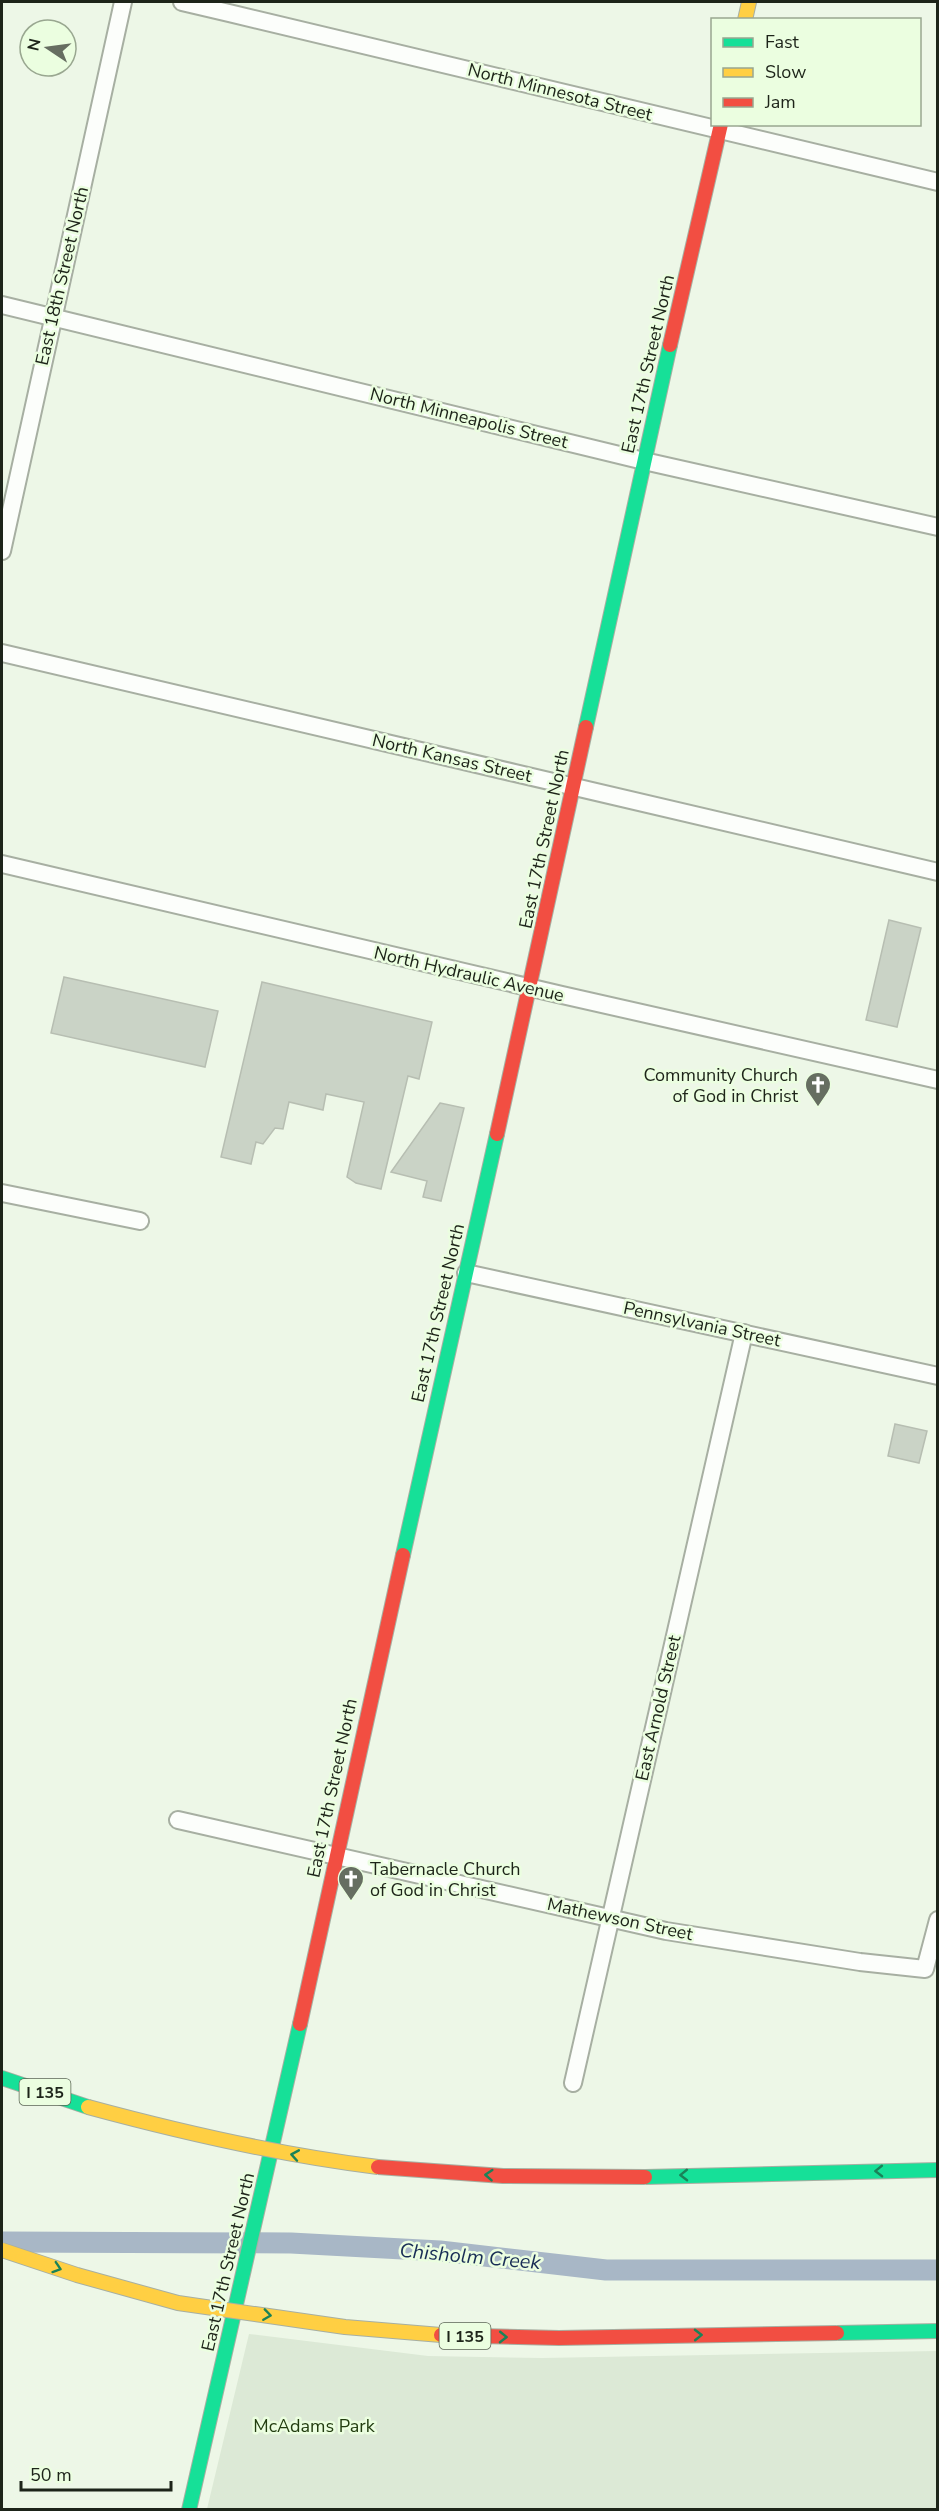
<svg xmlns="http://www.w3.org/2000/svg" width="939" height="2511" font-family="'Nunito Sans',sans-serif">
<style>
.green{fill:#dce9d6}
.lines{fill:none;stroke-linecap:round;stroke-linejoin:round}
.canal{stroke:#a8b7c6;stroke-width:21}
.building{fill:#cad3c6;stroke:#b7beb2;stroke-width:1.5}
.street-casing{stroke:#a7afa2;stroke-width:20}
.fast-casing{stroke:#a7afa2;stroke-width:16}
.slow-casing{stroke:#a7afa2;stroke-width:16}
.jam-casing{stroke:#a7afa2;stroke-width:16}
.street{stroke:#fcfefb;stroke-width:16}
.fast{stroke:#16e098;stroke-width:14}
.slow{stroke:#ffcf43;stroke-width:14}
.jam{stroke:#f24e42;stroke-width:14}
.fast-bridge-casing{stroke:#a7afa2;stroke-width:16;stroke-linecap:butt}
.slow-bridge-casing{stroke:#a7afa2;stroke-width:16;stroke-linecap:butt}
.jam-bridge-casing{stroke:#a7afa2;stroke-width:16;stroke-linecap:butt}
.fast-bridge{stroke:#16e098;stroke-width:14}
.slow-bridge{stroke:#ffcf43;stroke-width:14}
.jam-bridge{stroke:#f24e42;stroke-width:14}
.oneway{stroke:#1a8258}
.labels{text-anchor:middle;stroke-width:5;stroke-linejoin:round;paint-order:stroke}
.shield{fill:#ebfee0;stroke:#5b6555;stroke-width:1.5}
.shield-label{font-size:16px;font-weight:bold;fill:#1d2419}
.street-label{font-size:18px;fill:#1d2419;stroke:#ebfee0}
.poi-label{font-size:18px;fill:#1d2419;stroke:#ebfee0;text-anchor:end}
.park-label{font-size:18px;fill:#223d10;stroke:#ebfee0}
.water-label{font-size:20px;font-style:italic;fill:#182d55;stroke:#ebfee0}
</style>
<rect width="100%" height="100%" fill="#edf7e7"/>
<!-- green -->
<path class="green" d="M 249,2334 L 428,2356 L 542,2358 L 937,2351 L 937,2509 L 207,2509 Z"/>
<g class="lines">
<!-- canal -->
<path class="canal" d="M 2,2242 L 291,2243 L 440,2251 L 606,2270 L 938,2270"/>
</g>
<!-- building -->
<g class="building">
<path d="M 889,920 L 921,928 L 897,1027 L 866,1020 Z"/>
<path d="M 64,977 L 218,1011 L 205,1067 L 51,1033 Z"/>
<path d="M 262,982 L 432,1022 L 419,1079 L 408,1076 L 381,1189 L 356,1183 L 347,1177 L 364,1102 L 326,1094 L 323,1110 L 289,1102 L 283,1129 L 275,1128 L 263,1144 L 256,1142 L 251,1164 L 221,1157 Z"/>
<path d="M 440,1103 L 464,1108 L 441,1201 L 423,1197 L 427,1181 L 391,1172 Z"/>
<path d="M 895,1424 L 927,1431 L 919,1463 L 888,1456 Z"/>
</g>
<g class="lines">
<defs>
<g id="street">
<path d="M 182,2 C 434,61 685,124 938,182"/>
<path d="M 2,305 L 644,461 L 938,527"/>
<path d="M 2,551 L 123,2"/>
<path d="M 2,653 L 938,872"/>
<path d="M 2,864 L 562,995 L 938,1080"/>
<path d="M 2,1193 L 140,1221"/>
<path d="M 466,1273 L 938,1376"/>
<path d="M 178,1820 L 666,1931 L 860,1962 L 925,1969 L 938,1920"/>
<path d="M 573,2083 L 744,1333"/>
</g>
<g id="fast">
<path d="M 586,727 L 670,345"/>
<path d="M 403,1555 L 497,1134"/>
<path d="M 2,2078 L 88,2107"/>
<path d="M 189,2510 L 300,2024"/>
</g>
<path id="slow" d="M 745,20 L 749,2"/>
<g id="jam">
<path d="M 670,345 L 721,124"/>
<path d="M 497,1134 L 586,727"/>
<path d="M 300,2024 L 403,1555"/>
</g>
</defs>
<!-- street casing -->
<use href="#street" class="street-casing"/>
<!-- fast casing -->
<use href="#fast" class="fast-casing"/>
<!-- slow casing -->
<use href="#slow" class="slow-casing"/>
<!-- jam casing -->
<use href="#jam" class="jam-casing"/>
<!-- street -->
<use href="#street" class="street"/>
<!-- fast -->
<use href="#fast" class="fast"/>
<!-- slow -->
<use href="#slow" class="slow"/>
<!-- jam -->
<use href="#jam" class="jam"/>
<defs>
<g id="fast-bridge">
<path d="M 645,2177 L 938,2170"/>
<path d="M 837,2333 L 938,2331"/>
</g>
<g id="slow-bridge">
<path d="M 88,2107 C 184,2133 279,2155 378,2167"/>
<path d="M 2,2250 L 77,2275 L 178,2303 L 345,2327 L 441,2335"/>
</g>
<g id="jam-bridge">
<path d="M 378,2167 L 503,2176 L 645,2177"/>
<path d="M 441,2335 L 559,2338 L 837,2333"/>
</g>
</defs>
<!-- fast-bridge casing -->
<use href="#fast-bridge" class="fast-bridge-casing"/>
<!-- slow-bridge casing -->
<use href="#slow-bridge" class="slow-bridge-casing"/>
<!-- jam-bridge casing -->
<use href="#jam-bridge" class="jam-bridge-casing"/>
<!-- fast-bridge -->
<use href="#fast-bridge" class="fast-bridge"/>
<!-- slow-bridge -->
<use href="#slow-bridge" class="slow-bridge"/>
<!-- jam-bridge -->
<use href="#jam-bridge" class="jam-bridge"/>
</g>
<!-- one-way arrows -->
<defs><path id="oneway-chevron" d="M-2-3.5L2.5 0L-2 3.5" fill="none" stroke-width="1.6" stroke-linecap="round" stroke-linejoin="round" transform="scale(1.5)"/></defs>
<g class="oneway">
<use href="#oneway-chevron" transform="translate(295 2155) rotate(-170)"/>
<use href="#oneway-chevron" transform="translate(879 2171) rotate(179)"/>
<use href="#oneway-chevron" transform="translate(489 2175) rotate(-176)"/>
<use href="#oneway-chevron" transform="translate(684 2175) rotate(179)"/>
<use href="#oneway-chevron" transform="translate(57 2268) rotate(18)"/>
<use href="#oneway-chevron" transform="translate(267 2315) rotate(8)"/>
<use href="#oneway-chevron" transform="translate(698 2335) rotate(-1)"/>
<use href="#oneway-chevron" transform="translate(503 2337) rotate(1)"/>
</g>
<!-- icons -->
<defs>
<symbol id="church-pin" viewBox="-11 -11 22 30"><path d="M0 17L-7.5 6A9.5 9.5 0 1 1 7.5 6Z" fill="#666e61" stroke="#ebfee0"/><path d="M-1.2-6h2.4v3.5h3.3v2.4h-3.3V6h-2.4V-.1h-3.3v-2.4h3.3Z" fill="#fff"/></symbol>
</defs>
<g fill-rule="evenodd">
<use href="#church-pin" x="803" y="1070" width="30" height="40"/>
<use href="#church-pin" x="336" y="1864" width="30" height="40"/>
</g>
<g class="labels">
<!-- shield labels -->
<g class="shield">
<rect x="19.5" y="2079" width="51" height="26" rx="4.5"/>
<rect x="439.5" y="2323" width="51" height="26" rx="4.5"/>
</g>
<g class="shield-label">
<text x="45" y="2098">I 135</text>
<text x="465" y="2342">I 135</text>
</g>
<!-- street labels -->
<g class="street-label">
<text transform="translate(560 92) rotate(14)" y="6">North Minnesota Street</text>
<text transform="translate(62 276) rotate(-77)" y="6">East 18th Street North</text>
<text transform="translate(648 364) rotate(-77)" y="6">East 17th Street North</text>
<text transform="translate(469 418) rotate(14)" y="6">North Minneapolis Street</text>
<text transform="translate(452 758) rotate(13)" y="6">North Kansas Street</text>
<text transform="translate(544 839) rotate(-78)" y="6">East 17th Street North</text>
<text transform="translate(469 974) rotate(13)" y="6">North Hydraulic Avenue</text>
<text transform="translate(438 1313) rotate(-77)" y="6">East 17th Street North</text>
<text transform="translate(702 1324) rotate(12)" y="6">Pennsylvania Street</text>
<text transform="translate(658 1708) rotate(-77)" y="6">East Arnold Street</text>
<text transform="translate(332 1788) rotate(-78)" y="6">East 17th Street North</text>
<text transform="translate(620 1919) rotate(12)" y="6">Mathewson Street</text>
<text transform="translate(228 2262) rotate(-77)" y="6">East 17th Street North</text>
</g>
<!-- poi labels -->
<g class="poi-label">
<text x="798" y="1081">Community Church<tspan x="798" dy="21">of God in Christ</tspan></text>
<text x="370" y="1875" text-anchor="start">Tabernacle Church<tspan x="370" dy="21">of God in Christ</tspan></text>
</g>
<!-- park labels -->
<g class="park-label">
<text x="314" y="2432">McAdams Park</text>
</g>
<!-- water labels -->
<g class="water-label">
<text transform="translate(470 2256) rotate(5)" y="7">Chisholm Creek</text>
</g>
</g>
<!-- border -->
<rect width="939" height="2511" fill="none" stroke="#1d2419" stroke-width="6"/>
<!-- legend -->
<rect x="711" y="18" width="210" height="108" fill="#ebfee0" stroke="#99a790" stroke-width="1.5"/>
<rect x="723" y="38" width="30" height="9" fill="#16e098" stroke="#99a790" stroke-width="1.5"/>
<text x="765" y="48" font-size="18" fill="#1d2419">Fast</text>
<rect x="723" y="68" width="30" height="9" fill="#ffcf43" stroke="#99a790" stroke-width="1.5"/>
<text x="765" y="78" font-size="18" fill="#1d2419">Slow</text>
<rect x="723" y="98" width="30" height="9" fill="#f24e42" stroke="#99a790" stroke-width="1.5"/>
<text x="765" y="108" font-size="18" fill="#1d2419">Jam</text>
<!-- north arrow -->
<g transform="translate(48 48) rotate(283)"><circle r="28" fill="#ebfee0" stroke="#99a790" stroke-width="1.5"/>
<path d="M0-4.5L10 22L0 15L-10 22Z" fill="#666e61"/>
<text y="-9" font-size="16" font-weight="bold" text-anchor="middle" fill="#1d2419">N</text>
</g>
<!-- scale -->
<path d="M21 2481v9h150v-9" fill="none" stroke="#1d2419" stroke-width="3"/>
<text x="30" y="2481" font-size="18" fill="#1d2419" stroke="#ebfee0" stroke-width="4.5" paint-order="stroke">50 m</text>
</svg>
